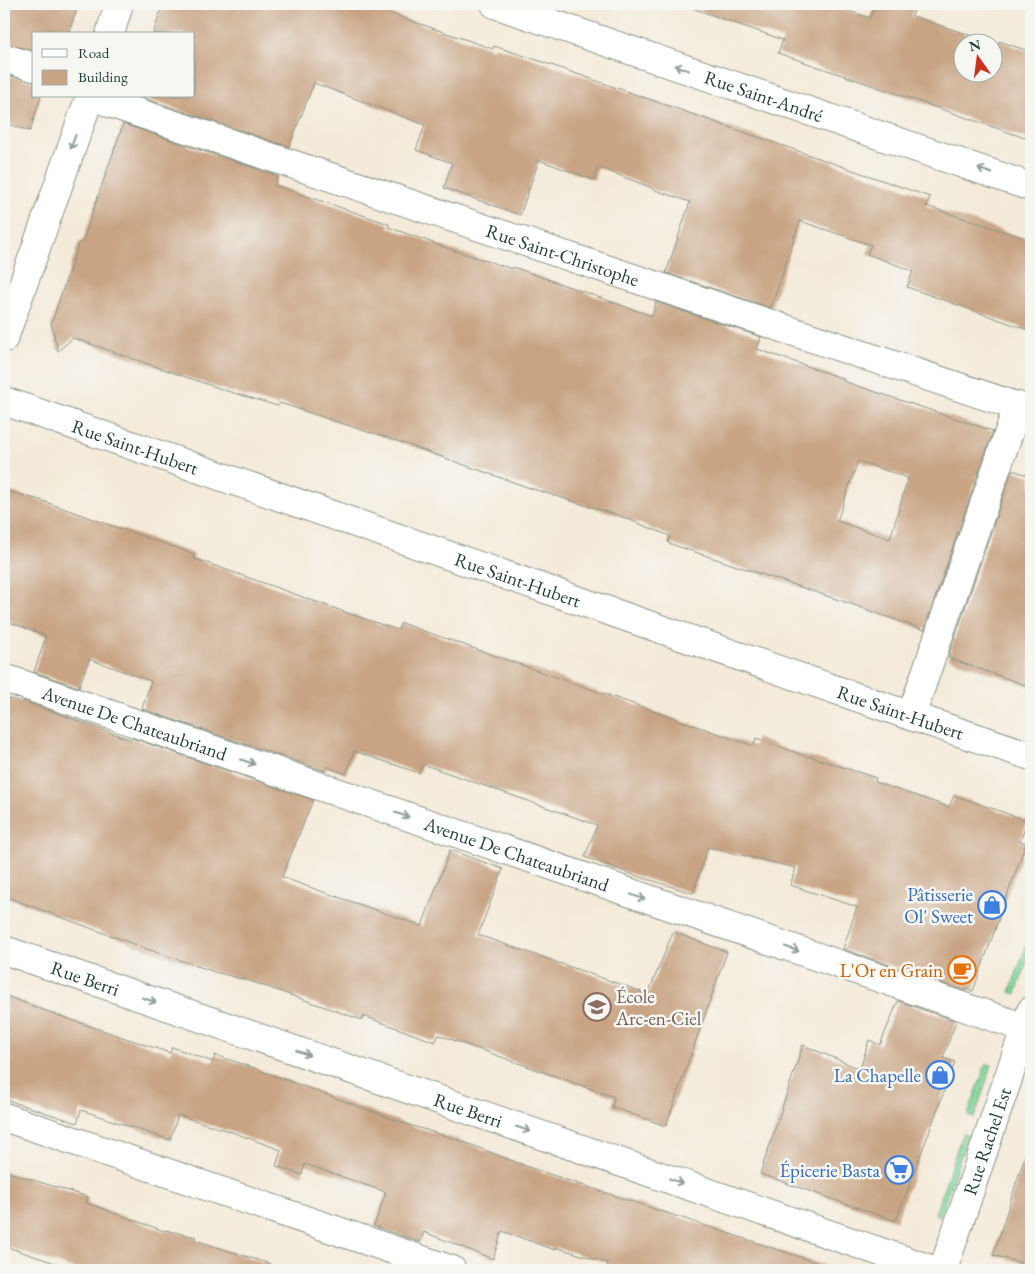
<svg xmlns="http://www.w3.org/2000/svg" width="1035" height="1274" font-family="'EB Garamond',serif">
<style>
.green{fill:#80d598;stroke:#508966}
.building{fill:#c8a484;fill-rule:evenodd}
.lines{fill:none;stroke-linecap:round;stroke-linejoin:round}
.minor-casing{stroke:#8a9486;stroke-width:30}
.major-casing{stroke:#8a9486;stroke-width:30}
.minor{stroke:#fff;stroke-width:28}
.major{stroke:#fff;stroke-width:28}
.oneway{stroke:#8f9e9a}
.labels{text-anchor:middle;stroke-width:5;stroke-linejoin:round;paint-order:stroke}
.street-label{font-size:19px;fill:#1f3d34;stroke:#f6f6f2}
.shop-label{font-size:19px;fill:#366cbe;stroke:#f6f6f2;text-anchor:end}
.food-label{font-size:19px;fill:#c56008;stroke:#f6f6f2;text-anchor:end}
.education-label{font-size:19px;fill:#785e54;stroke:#f6f6f2;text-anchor:start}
</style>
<rect width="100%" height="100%" fill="#f6f6f2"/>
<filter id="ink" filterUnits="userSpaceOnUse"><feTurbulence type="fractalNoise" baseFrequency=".02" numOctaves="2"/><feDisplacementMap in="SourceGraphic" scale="10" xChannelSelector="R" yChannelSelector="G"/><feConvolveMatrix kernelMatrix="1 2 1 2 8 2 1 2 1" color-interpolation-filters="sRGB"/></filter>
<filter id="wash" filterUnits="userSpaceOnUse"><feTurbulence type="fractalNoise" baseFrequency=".0096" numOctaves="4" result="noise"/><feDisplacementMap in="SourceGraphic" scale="20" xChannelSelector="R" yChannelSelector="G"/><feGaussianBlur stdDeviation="1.12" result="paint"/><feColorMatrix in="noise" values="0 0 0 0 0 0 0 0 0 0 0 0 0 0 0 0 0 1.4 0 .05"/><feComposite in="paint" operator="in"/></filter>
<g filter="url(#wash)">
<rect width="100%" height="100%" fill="#f4ead9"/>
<!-- green -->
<g class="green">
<path d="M 1031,932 L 1031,950 L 1016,994 L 1010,992 Z"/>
<path d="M 986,1064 L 992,1065 L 974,1118 L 968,1115 Z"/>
<path d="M 962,1134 L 968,1135 L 940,1216 L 935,1214 Z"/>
</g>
<g id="blocks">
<!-- building -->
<g class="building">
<path d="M 4,4 L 79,4 L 68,34 L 34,34 L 34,51 L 4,43 Z"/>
<path d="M 163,4 L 383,4 L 380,10 L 493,49 L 494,46 L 531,58 L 930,197 L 926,206 L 1031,240 L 1031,331 L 907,287 L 913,271 L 867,254 L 871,245 L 800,221 L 771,308 L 666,273 L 690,202 L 652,189 L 652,188 L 598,167 L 594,180 L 539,160 L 520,215 L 444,188 L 452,163 L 416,150 L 425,125 L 314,83 L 289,147 L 138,96 L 194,96 L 194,34 L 153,34 Z"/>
<path d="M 693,4 L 827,4 L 870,18 L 875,4 L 916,4 L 912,16 L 990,42 L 962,42 L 962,72 L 992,72 L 992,43 L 998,45 L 999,41 L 1031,52 L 1031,140 L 778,53 L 783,40 L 692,8 Z"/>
<path d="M 4,74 L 34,82 L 34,96 L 41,96 L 30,131 L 4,123 Z"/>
<path d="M 123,124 L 278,176 L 274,185 L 389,224 L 388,227 L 450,249 L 512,269 L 513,267 L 652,316 L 656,302 L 761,337 L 757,349 L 844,379 L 843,381 L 993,431 L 924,630 L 851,604 L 668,543 L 670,536 L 620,516 L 530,488 L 371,432 L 371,433 L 280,403 L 278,406 L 227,391 L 73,338 L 58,351 L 51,324 L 79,242 L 82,243 ZM 858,461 L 908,478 L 890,539 L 837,521 Z"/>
<path d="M 1012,470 L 1031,476 L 1031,687 L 948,658 Z"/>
<path d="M 4,490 L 43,501 L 110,525 L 194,554 L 193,558 L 356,616 L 398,630 L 401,623 L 754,746 L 756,738 L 808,757 L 809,756 L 876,778 L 875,782 L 949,807 L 954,795 L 1028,821 L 1020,841 L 1026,843 L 973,991 L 966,989 L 965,991 L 843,949 L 857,907 L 790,885 L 796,868 L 708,847 L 693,893 L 634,875 L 585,857 L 597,825 L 422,764 L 419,773 L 354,751 L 346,774 L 327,767 L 325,771 L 142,709 L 151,681 L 89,659 L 79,687 L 34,672 L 46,636 L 4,620 Z"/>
<path d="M 4,697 L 23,703 L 23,701 L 131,740 L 132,738 L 313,800 L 282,877 L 309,887 L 422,926 L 450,850 L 503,869 L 478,935 L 648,994 L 673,932 L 727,952 L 666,1126 L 612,1107 L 614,1097 L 439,1035 L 435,1042 L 364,1016 L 362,1020 L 250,981 L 215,972 L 147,949 L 4,896 Z"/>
<path d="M 4,995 L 54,1014 L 170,1053 L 172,1047 L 213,1062 L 215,1055 L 254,1068 L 409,1125 L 456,1139 L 531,1168 L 824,1265 L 823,1270 L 605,1270 L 608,1263 L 555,1247 L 555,1250 L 502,1231 L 493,1259 L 424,1232 L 420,1242 L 374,1226 L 386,1192 L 305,1164 L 302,1175 L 276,1166 L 281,1150 L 232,1132 L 178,1115 L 170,1140 L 81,1110 L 77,1123 L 4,1099 Z"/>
<path d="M 898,1001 L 956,1021 L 943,1058 L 955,1062 L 896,1221 L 760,1174 L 803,1045 L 860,1069 L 869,1040 L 880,1045 Z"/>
<path d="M 1025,1156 L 1031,1157 L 1031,1266 L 993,1255 Z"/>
<path d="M 4,1171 L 88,1197 L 87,1203 L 164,1231 L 165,1230 L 196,1237 L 195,1240 L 270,1264 L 269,1270 L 76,1270 L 4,1246 Z"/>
</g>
</g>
</g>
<g filter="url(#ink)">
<use href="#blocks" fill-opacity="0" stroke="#8a9486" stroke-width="1"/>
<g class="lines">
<defs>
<g id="minor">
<path id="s1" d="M 495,4 L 1031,187"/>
<path d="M 110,34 L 119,4"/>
<path d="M 4,58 L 34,67"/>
<path id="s2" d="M 95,96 L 112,104 L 1031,411"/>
<path d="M 4,338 L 90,96"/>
<path id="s3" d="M 4,401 L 911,716 L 1031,756"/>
<path id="s4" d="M 4,678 L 1031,1030"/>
<path d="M 911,716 L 1018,406"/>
<path id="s5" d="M 4,950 L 933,1270"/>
<path d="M 4,1117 L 452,1270"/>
</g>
<g id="major">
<path id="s6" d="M 943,1270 L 1031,1011"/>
</g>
</defs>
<!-- minor casing -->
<use href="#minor" class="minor-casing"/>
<!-- major casing -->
<use href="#major" class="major-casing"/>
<!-- minor -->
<use href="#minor" class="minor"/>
<!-- major -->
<use href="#major" class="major"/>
</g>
<!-- one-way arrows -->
<defs><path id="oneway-shaft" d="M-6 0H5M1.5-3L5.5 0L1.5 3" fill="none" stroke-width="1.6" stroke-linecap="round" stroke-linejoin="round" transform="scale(1.25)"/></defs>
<g class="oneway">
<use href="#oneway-shaft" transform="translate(682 68) rotate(-161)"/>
<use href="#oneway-shaft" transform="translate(73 142) rotate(110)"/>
<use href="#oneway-shaft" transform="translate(985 171) rotate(-161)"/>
<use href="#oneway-shaft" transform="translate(248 762) rotate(19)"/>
<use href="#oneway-shaft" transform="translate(402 815) rotate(19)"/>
<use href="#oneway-shaft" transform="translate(638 897) rotate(19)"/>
<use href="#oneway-shaft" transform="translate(792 949) rotate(19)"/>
<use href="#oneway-shaft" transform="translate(149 1000) rotate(19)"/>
<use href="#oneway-shaft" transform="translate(303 1053) rotate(19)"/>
<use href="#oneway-shaft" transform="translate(523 1129) rotate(19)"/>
<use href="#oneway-shaft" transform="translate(676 1181) rotate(19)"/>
</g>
</g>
<!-- icons -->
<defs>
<symbol id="shop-ring" viewBox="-11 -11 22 22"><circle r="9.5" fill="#f6f6f2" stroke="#3f7fe0" stroke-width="1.5"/><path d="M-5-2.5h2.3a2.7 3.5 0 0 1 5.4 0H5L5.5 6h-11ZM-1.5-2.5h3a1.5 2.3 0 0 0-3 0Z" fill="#3f7fe0"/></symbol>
<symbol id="cafe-ring" viewBox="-11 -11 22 22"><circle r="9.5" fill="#f6f6f2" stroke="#e8710a" stroke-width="1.5"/><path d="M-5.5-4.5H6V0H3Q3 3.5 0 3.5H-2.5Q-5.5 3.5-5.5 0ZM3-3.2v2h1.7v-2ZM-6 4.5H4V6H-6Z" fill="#e8710a"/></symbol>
<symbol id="school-ring" viewBox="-11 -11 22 22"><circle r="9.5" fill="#f6f6f2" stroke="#8d6e63" stroke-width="1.5"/><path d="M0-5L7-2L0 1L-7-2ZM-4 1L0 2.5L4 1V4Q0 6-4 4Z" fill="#8d6e63"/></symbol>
<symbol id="supermarket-ring" viewBox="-11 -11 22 22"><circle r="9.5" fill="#f6f6f2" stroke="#3f7fe0" stroke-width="1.5"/><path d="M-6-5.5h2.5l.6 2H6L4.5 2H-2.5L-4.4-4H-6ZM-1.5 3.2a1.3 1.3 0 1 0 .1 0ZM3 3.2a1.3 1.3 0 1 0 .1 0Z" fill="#3f7fe0"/></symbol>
</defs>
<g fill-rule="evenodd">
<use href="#shop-ring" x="976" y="889" width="32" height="32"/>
<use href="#cafe-ring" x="946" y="954" width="32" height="32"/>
<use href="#school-ring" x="581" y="991" width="32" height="32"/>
<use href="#shop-ring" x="924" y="1059" width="32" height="32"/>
<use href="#supermarket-ring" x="883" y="1154" width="32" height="32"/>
</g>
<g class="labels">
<!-- street labels -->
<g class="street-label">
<text dy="7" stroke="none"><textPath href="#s1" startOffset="284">Rue Saint-André</textPath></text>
<text dy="7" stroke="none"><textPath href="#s2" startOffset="494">Rue Saint-Christophe</textPath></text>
<text dy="7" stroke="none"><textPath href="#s3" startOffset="139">Rue Saint-Hubert</textPath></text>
<text dy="7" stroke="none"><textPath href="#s3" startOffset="544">Rue Saint-Hubert</textPath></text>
<text dy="7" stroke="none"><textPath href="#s3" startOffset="949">Rue Saint-Hubert</textPath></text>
<text dy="7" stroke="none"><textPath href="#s4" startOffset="138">Avenue De Chateaubriand</textPath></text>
<text dy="7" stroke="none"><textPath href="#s4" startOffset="542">Avenue De Chateaubriand</textPath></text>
<text dy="7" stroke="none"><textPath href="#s5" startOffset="86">Rue Berri</textPath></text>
<text dy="7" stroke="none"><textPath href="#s5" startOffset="491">Rue Berri</textPath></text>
<text dy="7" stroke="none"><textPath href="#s6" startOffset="136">Rue Rachel Est</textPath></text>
</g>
<!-- shop labels -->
<g class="shop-label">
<text x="973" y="901">Pâtisserie<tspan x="973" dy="22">Ol' Sweet</tspan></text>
<text x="921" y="1082">La Chapelle</text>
<text x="880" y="1177">Épicerie Basta</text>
</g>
<!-- food labels -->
<g class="food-label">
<text x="943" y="977">L'Or en Grain</text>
</g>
<!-- education labels -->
<g class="education-label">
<text x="616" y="1003">École<tspan x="616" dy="22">Arc-en-Ciel</tspan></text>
</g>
</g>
<!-- margin -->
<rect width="1035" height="1274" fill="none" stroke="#f6f6f2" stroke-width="20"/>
<!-- legend -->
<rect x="32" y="32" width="162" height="65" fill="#f6f6f2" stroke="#a0aca6"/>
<rect x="42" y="49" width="25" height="8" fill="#ffffff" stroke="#a0aca6"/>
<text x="78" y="58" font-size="15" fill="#1f3d34">Road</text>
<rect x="42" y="70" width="25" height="15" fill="#c8a484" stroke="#a0aca6"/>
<text x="78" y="82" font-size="15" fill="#1f3d34">Building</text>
<!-- north arrow -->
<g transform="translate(978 58) rotate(346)"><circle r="24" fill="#f6f6f2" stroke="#a0aca6"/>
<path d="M0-4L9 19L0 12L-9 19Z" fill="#c8321e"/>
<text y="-8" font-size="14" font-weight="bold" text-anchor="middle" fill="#1f3d34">N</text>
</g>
</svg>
